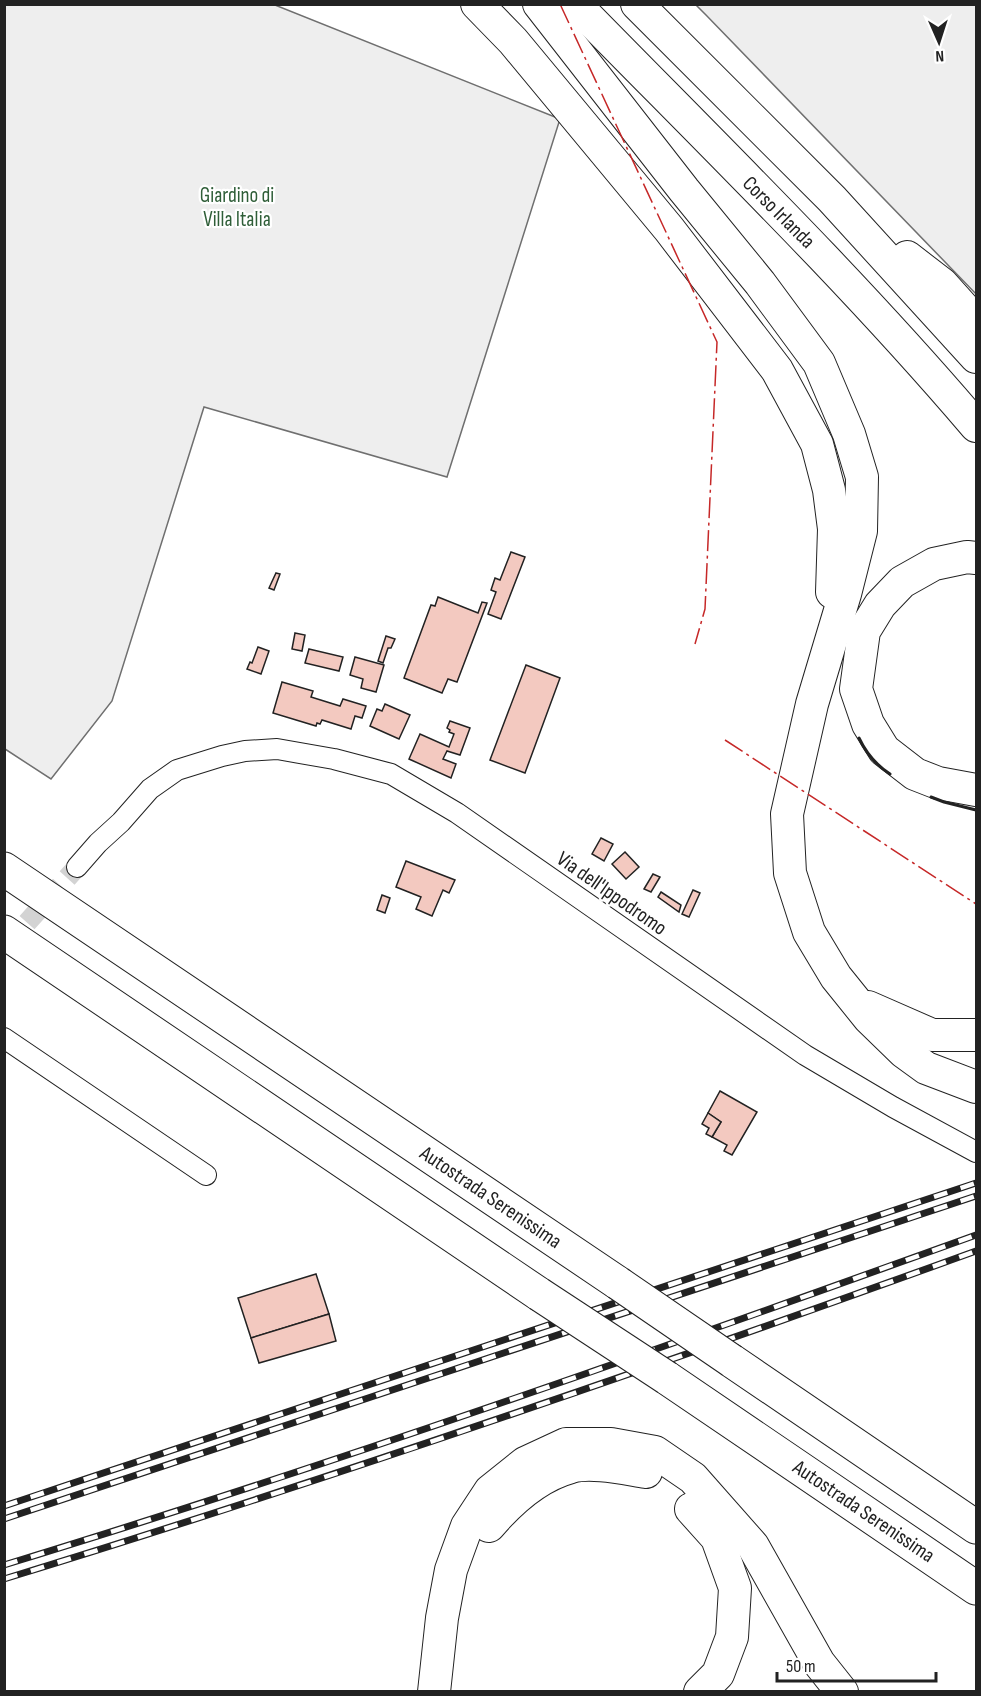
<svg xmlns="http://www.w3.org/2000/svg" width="981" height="1696" font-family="'Sofia Sans Condensed',sans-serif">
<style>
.green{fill:#eee;stroke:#6f6f6f;stroke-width:1.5}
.building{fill:#f3c9c0;stroke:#222;stroke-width:1.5}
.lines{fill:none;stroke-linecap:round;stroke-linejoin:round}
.minor-tunnel{stroke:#d3d3d3;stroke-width:20;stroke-dasharray:20 10;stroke-linecap:butt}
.minor-casing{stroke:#222;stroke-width:22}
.trunk-casing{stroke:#222;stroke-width:34}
.motorway-casing{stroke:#222;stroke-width:35}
.minor{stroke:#fff;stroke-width:20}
.trunk{stroke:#fff;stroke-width:32}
.motorway{stroke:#fff;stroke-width:33}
.rail-casing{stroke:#222;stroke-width:7}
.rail{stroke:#fff;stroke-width:4.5;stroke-dasharray:14;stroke-linecap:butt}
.motorway-bridge-casing{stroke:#222;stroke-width:35;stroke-linecap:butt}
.motorway-bridge{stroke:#fff;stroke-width:33}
.wall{stroke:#222;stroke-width:3}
.power{stroke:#c62828;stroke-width:1.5;stroke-dasharray:21 4.5 3 4.5;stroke-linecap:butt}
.labels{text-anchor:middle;stroke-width:4.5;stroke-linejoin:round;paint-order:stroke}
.park-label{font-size:21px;fill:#2f5e38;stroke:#fff}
.street-label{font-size:21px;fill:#222;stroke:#fff}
</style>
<rect width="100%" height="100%" fill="#fff"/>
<!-- green -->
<g class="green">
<path d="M 4,5 L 275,5 L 560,119 L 447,477 L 204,407 L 112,701 L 51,779 L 5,749 Z"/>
<path d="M 696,5 L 976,5 L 976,294 L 706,15 Z"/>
</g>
<!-- building -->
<g class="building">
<path d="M 511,552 L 525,557 L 501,619 L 488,614 L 496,592 L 491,590 L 495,578 L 500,580 Z"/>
<path d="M 276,573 L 280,574 L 274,590 L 269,588 Z"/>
<path d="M 438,597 L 478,613 L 482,602 L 487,603 L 457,682 L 448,679 L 442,693 L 404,678 L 431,605 L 435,606 Z"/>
<path d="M 295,633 L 305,635 L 302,651 L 292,649 Z"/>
<path d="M 386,636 L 395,639 L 391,648 L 388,648 L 383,663 L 378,661 Z"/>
<path d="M 258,647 L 269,651 L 261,674 L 247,669 L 250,662 L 252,663 Z"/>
<path d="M 309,649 L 343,657 L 339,671 L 305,663 Z"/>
<path d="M 355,657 L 384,665 L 376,692 L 361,688 L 363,679 L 350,675 Z"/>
<path d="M 526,665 L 560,678 L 525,773 L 490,760 Z"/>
<path d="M 282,682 L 313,691 L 311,697 L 340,706 L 343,699 L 366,706 L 362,718 L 355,716 L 351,729 L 322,720 L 320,724 L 317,723 L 316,726 L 273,713 Z"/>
<path d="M 385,704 L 410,715 L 399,739 L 370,726 L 377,709 L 382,711 Z"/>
<path d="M 450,721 L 470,728 L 460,755 L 447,751 L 443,759 L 456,764 L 451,778 L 409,759 L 420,734 L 449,747 L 454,734 L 449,732 L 450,730 L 447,728 Z"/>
<path d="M 601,838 L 613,844 L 604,861 L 592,854 Z"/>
<path d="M 625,852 L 639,867 L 626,879 L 612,864 Z"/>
<path d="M 406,861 L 455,880 L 449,893 L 443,890 L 432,916 L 416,909 L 421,897 L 396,887 Z"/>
<path d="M 653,874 L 660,877 L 651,892 L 644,889 Z"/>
<path d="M 693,890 L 700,893 L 689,917 L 682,914 Z"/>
<path d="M 661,892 L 681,905 L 679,912 L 658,897 Z"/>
<path d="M 382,895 L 390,898 L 385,913 L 377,910 Z"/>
<path d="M 720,1091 L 757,1112 L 732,1155 L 724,1151 L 727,1145 L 712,1137 L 721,1122 L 708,1113 Z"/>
<path d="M 708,1113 L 721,1122 L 712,1137 L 706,1134 L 709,1128 L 702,1124 Z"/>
<path d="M 316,1274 L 329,1314 L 251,1338 L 238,1298 Z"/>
<path d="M 329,1314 L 336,1341 L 259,1363 L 251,1338 Z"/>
</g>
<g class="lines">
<!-- minor-tunnel -->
<path class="minor-tunnel" d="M 7,945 L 77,867"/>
<defs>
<g id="minor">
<path d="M 77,867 L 98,843 L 121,822 L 150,789 L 177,770 L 222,756 L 245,751 L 277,749 L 334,759 L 391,774 L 457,813 L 805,1055 L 893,1107 L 976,1152"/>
<path d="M 4,1038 L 206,1175"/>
</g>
<g id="trunk">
<path d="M 477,4 L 513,41 L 669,229 L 777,370 L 817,444 L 829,490 L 834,529 L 832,592"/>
<path d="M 539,4 L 684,190 L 760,283 L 819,363 L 849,434 L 862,477 L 861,531 L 845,594 L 812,704 L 787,814 L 790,873 L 809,932 L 836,977 L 869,1018 L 904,1052 L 926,1068 L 976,1087"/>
<path d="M 575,4 C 711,143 850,278 976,426"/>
<path d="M 637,4 L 832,199 L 976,357"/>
<path d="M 907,257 L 942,284 L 976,322"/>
<path d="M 976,558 L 967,557 L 934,564 L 902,582 L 880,605 L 864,631 L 856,689 L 868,724 L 884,750 L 915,774 L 938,783 L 976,790"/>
<path d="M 868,1007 L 932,1035 L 976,1035"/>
<path d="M 691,1509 L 717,1538 L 735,1588 L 732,1637 L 718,1674 L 700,1692"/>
<path d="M 489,1526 C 511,1500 538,1476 571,1467 C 591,1461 626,1469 646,1472"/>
<path d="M 434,1692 L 442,1618 L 451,1570 L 467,1526 L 490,1491 L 525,1463 L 566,1444 L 611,1444 L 655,1452 L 693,1478 L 753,1546 L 819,1663 L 842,1692"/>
</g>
<g id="motorway">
<path d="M 4,869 L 618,1283"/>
<path d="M 4,932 L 539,1294"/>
<path d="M 732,1361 L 976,1527"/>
<path d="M 667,1378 L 976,1588"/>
</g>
</defs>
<!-- minor casing -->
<use href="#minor" class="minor-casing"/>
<!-- trunk casing -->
<use href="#trunk" class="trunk-casing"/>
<!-- motorway casing -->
<use href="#motorway" class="motorway-casing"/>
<!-- minor -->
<use href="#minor" class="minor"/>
<!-- trunk -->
<use href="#trunk" class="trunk"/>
<!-- motorway -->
<use href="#motorway" class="motorway"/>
<defs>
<g id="rail">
<path d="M 4,1506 L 976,1183"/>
<path d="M 4,1519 L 976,1196"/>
<path d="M 4,1565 C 332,1465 654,1351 976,1235"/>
<path d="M 4,1579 C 331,1479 655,1367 976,1251"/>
</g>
</defs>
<!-- rail casing -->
<use href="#rail" class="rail-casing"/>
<!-- rail -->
<use href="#rail" class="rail"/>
<defs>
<g id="motorway-bridge">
<path d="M 618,1283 L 732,1361"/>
<path d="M 539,1294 L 667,1378"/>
</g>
</defs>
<!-- motorway-bridge casing -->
<use href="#motorway-bridge" class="motorway-bridge-casing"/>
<!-- motorway-bridge -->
<use href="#motorway-bridge" class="motorway-bridge"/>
<!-- wall -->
<g class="wall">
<path d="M 859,738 C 866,753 876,765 890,774"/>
<path d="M 931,797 L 944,802 L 976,810"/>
</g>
<!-- power -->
<g class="power">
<path d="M 560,4 L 717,342 L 705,609 L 695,644"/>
<path d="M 725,740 L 976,904"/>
</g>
</g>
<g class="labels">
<!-- park labels -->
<g class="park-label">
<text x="237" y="202">Giardino di<tspan x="237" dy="24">Villa Italia</tspan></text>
</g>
<!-- street labels -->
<g class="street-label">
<text transform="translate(779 212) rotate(45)" y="7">Corso Irlanda</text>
<text transform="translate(612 893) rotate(35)" y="7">Via dell'Ippodromo</text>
<text transform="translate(491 1197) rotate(34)" y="7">Autostrada Serenissima</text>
<text transform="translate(864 1511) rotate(34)" y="7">Autostrada Serenissima</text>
</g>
</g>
<!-- border -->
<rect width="981" height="1696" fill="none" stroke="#222222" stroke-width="12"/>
<!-- north arrow -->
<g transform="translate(939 42) rotate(177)" stroke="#ffffff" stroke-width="4.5" paint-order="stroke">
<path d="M0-4.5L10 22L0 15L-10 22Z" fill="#222222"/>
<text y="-9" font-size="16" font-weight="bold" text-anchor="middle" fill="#222222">N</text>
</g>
<!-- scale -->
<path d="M777 1672v9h159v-9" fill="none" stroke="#222222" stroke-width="3"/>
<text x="786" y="1672" font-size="18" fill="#222222" stroke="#ffffff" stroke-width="4.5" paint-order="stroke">50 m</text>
</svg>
